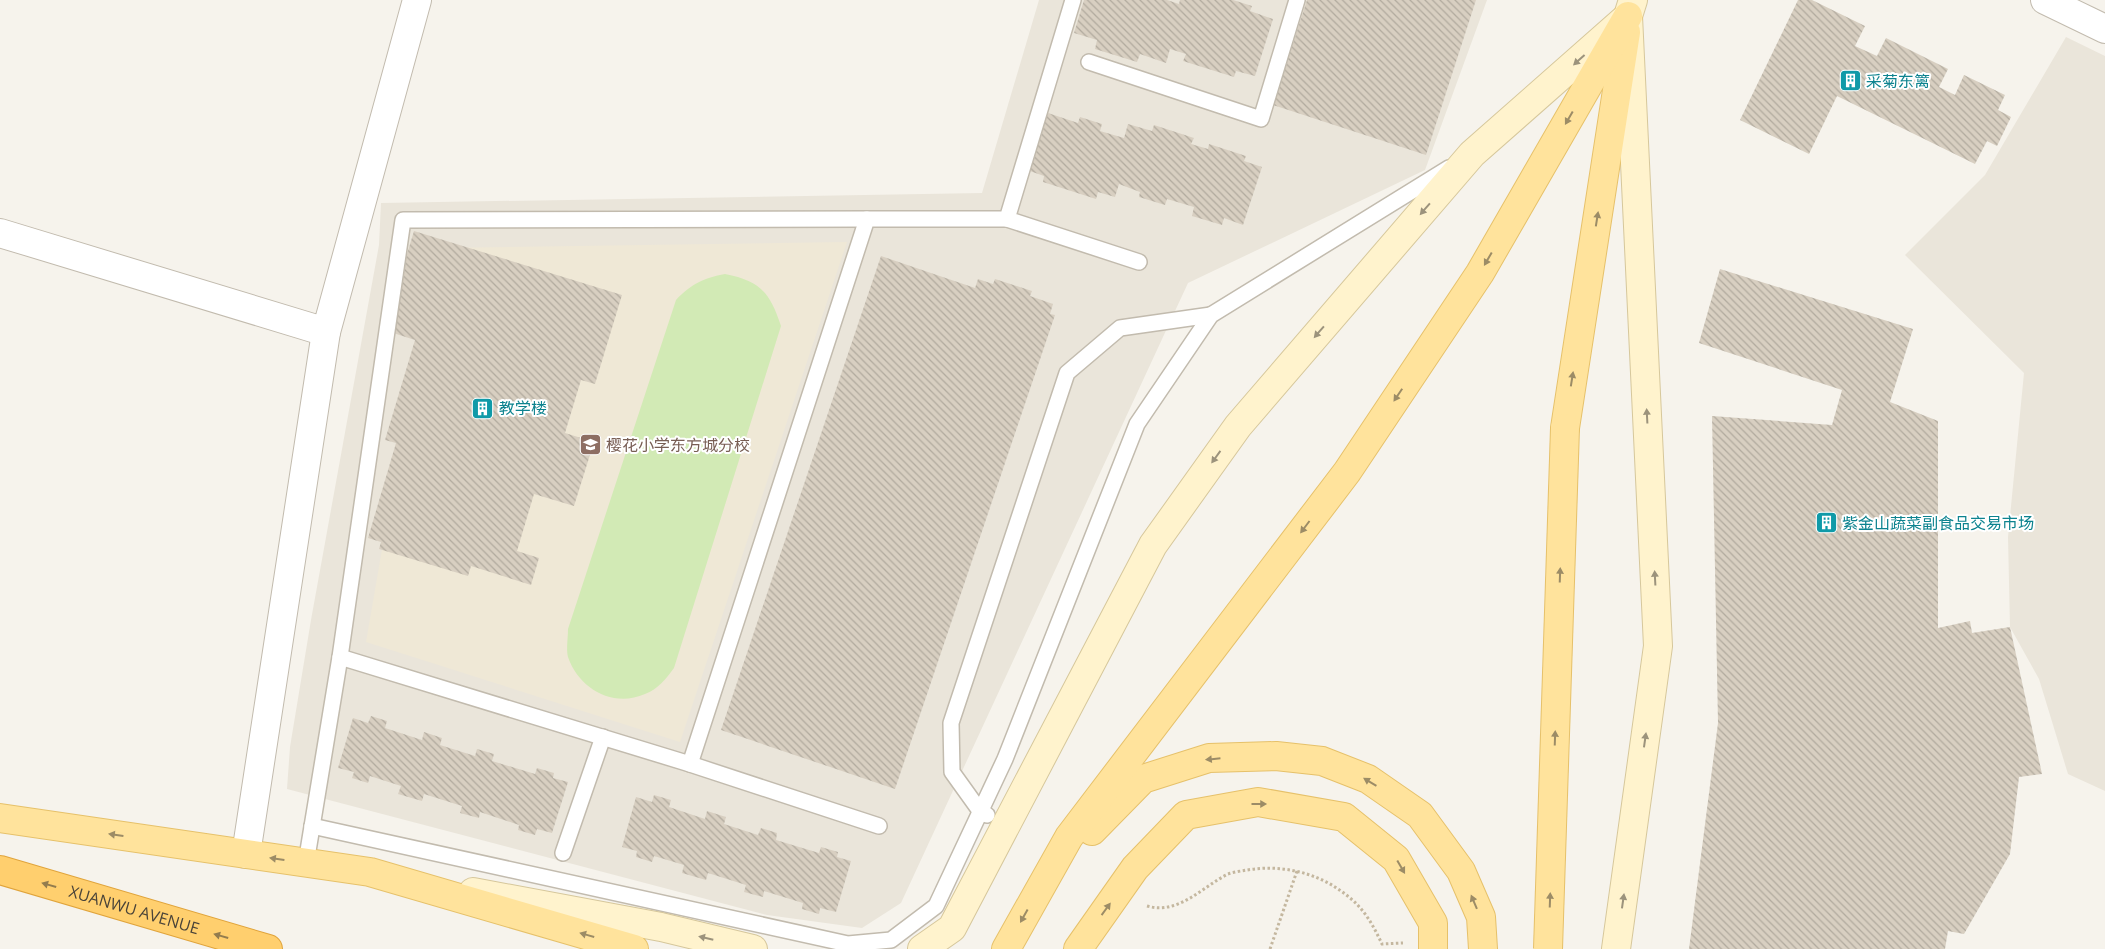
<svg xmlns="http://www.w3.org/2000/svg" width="2105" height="949" font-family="'Open Sans','Noto Sans SC',sans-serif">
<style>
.residential{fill:#eae5da}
.education{fill:#efe8d6}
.pitch{fill:#d2eab5}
.building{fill:url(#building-back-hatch)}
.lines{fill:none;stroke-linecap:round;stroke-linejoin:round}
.lane-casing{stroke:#c2bbae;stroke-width:18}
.street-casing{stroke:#c2bbae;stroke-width:30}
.secondary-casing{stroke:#d6c79b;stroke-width:30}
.primary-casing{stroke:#e6c16a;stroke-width:30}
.highway-casing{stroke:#e0a43c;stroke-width:30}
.path{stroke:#c4b79f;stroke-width:3;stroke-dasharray:2.5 2.5;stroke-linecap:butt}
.lane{stroke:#fff;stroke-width:15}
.street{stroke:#fff;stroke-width:28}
.secondary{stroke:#fff3cd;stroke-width:28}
.primary{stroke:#ffe39c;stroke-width:28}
.highway{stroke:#ffcf6e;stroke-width:28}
.primary-bridge-casing{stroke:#e6c16a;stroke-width:30;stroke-linecap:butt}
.primary-bridge{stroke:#ffe39c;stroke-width:28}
.oneway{fill:#9c937c}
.oneway2{fill:#9c8c66}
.oneway3{fill:#937c4e}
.labels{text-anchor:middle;stroke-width:4;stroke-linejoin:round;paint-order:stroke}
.culture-label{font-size:16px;fill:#0d838f;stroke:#fff;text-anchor:start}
.education-label{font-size:16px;fill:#785e54;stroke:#fff;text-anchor:start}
.street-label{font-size:16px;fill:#4b4439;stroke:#fff}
</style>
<defs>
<pattern id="building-back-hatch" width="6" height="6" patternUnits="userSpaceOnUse" patternTransform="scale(1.25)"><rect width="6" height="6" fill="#d8cfc1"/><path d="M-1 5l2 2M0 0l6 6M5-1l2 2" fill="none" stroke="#b1aa9e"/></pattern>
</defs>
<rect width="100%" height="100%" fill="#f6f3ec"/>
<!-- residential -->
<g class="residential">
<path d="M 1039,0 L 1487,0 L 1425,170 L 1188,283 L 901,903 L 862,928 L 767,915 L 287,789 L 290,747 L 311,620 L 379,245 L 381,203 L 982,193 Z"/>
<path d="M 2066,37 L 2105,56 L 2105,791 L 2068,774 L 2039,679 L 2010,627 L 2008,537 L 2024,373 L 1905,255 L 1985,175 Z"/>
</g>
<!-- education -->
<path class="education" d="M 847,242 L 680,742 L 366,642 L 434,248 Z"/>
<!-- pitch -->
<path class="pitch" d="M 725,274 C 760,281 770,292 781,326 L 674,668 C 666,679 658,689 645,694 C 613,708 579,689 568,657 C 566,649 568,638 568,629 L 676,300 C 691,284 704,278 725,274 Z"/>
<!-- building -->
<g class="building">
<path d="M 1084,0 L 1167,0 L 1179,4 L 1180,0 L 1233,0 L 1252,6 L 1250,11 L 1273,19 L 1255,76 L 1236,71 L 1234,77 L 1183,61 L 1186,54 L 1170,49 L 1166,63 L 1140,54 L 1137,62 L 1095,49 L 1097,40 L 1074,33 Z"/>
<path d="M 1307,0 L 1476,0 L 1426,155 L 1273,105 Z"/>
<path d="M 1798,0 L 1812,0 L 1865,26 L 1855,46 L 1877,56 L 1886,38 L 1948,69 L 1939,87 L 1955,95 L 1964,75 L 2005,95 L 1998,110 L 2011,117 L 1997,146 L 1987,141 L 1975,164 L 1837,96 L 1809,154 L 1740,120 Z"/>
<path d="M 1045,112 L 1078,123 L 1080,117 L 1102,124 L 1100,131 L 1124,138 L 1128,124 L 1152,131 L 1154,125 L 1194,138 L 1191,144 L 1208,149 L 1209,144 L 1246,156 L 1244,161 L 1262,167 L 1243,225 L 1224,218 L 1222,225 L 1192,216 L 1194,207 L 1167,199 L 1165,205 L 1139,197 L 1140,192 L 1119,184 L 1115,197 L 1098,192 L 1096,199 L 1043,182 L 1044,176 L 1027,170 Z"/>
<path d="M 414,231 L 622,295 L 595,384 L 581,380 L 565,433 L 594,442 L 574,506 L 534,494 L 517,551 L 539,558 L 531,585 L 471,566 L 468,576 L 379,549 L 381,542 L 368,538 L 396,443 L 385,440 L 415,340 L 384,330 Z"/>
<path d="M 881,256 L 975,288 L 978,279 L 993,284 L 995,279 L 1032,291 L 1030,296 L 1053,304 L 1050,314 L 1055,315 L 895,789 L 721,730 Z"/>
<path d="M 1720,269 L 1913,329 L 1890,402 L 1938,421 L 1938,628 L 1970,621 L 1972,633 L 2010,627 L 2042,774 L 2019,777 L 2010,854 L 1964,934 L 1948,931 L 1945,949 L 1689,949 L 1718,723 L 1712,416 L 1832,425 L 1842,390 L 1699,343 Z"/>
<path d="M 371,716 L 387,721 L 385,728 L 422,740 L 424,732 L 442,738 L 440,745 L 475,756 L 477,749 L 494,754 L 492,761 L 535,774 L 537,768 L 554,773 L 553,778 L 568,782 L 552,833 L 537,829 L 535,835 L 518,830 L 519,825 L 480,812 L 479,818 L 460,813 L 462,806 L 424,794 L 422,801 L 398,794 L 401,786 L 370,776 L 368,783 L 352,778 L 354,772 L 338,768 L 353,718 L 368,723 Z"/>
<path d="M 654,795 L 671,800 L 669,807 L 705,819 L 707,811 L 726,817 L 724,824 L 758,835 L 761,828 L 777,833 L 776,840 L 819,853 L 821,847 L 838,852 L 837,857 L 851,861 L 836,912 L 820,908 L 819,914 L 802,909 L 803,903 L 764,891 L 763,897 L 744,892 L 746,885 L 708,873 L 706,880 L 682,873 L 684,865 L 654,856 L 652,862 L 636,857 L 637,851 L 622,847 L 636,797 L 652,802 Z"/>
</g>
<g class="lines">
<defs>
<g id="lane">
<path d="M 1089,62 L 1261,119 L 1297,0"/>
<path d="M 1007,219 L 1139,262"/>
<path d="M 340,657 L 403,220 L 867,219"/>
<path d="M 690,764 L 879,826"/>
<path d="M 987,815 L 980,811 L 952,772 L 951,723 L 1067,373 L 1120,328 L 1211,315"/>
<path d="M 312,826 L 848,944 L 891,940 L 936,906 L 1005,759 L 1137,424 L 1211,315 L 1449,168"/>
<path d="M 563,853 L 603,737"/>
<path d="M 306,863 L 340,657 L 690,764 L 867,219 L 1007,219 L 1073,0"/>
</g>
<g id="street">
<path d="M 2045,0 L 2105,29"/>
<path d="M 0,233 L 326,332 L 417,0"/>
<path d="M 246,854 L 326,332"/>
</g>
<g id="secondary">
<path d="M 473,892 L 661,927 L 753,949"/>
<path d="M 922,949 L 952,928 L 1153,545 L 1238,426 L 1472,154 L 1624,20"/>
<path d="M 1616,949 L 1658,646 L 1628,16 L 1633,0"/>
</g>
<g id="primary">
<path d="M 1565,428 L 1626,32"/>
<path d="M 0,818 L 370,872 L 634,949"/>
<path d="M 1092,831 L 1143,779 L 1209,758 L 1276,756 L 1322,761 L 1368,779 L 1420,815 L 1461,871 L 1481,917 L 1483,949"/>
<path d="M 1006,949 L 1069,837 L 1347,472 L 1480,273 L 1628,16"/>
<path d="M 1078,949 L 1135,868 L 1186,815 L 1258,802 L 1344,817 L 1396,859 L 1433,923 L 1433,949"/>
</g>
<g id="highway">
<path id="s1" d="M 0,870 L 268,949"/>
</g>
</defs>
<!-- lane casing -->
<use href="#lane" class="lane-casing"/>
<!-- street casing -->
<use href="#street" class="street-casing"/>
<!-- secondary casing -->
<use href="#secondary" class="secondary-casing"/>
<!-- primary casing -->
<use href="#primary" class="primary-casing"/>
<!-- highway casing -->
<use href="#highway" class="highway-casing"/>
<!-- path -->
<g class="path">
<path d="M 1147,906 C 1179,915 1202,887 1228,874 C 1234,872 1241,871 1247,870 C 1283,864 1321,873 1350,898 C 1365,910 1374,927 1382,944 L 1403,943"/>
<path d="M 1270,949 L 1297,871"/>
</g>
<!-- lane -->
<use href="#lane" class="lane"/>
<!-- street -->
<use href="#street" class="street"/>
<!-- secondary -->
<use href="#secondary" class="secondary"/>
<!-- primary -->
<use href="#primary" class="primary"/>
<!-- highway -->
<use href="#highway" class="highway"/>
<defs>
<path id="primary-bridge" d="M 1548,949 L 1565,428"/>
</defs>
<!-- primary-bridge casing -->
<use href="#primary-bridge" class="primary-bridge-casing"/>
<!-- primary-bridge -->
<use href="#primary-bridge" class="primary-bridge"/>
</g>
<!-- one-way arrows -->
<defs><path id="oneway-solid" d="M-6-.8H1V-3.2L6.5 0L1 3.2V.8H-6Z" transform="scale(1.25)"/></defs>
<g class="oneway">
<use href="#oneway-solid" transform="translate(1579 60) rotate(138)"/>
<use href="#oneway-solid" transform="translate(1425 209) rotate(131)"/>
<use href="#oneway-solid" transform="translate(1319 332) rotate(131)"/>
<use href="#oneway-solid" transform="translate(1647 416) rotate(-93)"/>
<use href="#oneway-solid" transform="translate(1216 457) rotate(126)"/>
<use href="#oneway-solid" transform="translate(1655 578) rotate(-93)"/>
<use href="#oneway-solid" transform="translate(1645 740) rotate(-82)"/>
<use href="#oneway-solid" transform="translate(1623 901) rotate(-82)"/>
<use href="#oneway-solid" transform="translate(706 938) rotate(-167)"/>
</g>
<g class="oneway2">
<use href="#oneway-solid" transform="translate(1569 118) rotate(120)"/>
<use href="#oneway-solid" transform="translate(1597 219) rotate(-81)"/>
<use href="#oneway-solid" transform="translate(1488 259) rotate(120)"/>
<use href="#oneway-solid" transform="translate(1572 379) rotate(-81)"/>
<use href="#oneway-solid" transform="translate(1398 395) rotate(124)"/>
<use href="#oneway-solid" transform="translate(1305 527) rotate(127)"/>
<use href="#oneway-solid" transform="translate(1560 575) rotate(-88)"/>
<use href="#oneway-solid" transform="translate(1555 738) rotate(-88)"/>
<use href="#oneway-solid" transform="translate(1213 759) rotate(174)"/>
<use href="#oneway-solid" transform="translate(1370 782) rotate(-149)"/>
<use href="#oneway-solid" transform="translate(1259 804)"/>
<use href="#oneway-solid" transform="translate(116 835) rotate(-172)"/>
<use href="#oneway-solid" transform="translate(277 859) rotate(-172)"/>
<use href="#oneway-solid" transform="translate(1401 867) rotate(60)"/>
<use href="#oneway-solid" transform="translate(1550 900) rotate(-88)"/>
<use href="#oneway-solid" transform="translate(1474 902) rotate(-113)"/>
<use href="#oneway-solid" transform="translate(1106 909) rotate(-54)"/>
<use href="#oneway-solid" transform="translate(1024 916) rotate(119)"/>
<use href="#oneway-solid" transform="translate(587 935) rotate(-164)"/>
</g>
<g class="oneway3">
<use href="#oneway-solid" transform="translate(49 885) rotate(-164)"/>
<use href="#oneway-solid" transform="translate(221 936) rotate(-164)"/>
</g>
<!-- icons -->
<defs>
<symbol id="building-square" viewBox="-11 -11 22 22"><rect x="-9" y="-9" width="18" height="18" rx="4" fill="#0f9aa8" stroke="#fff"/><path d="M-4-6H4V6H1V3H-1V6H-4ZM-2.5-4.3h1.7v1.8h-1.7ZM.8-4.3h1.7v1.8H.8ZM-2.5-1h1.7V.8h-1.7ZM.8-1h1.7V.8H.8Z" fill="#fff"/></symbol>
<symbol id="school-square" viewBox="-11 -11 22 22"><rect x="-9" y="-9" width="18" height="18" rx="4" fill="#8d6e63" stroke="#fff"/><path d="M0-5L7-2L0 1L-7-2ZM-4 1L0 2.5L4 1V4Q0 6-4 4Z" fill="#fff"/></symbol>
</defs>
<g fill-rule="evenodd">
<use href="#building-square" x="1838" y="68" width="25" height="25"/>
<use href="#building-square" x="470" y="396" width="25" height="25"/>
<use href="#school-square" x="578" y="432" width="25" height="25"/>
<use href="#building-square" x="1814" y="510" width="25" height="25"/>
</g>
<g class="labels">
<!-- culture labels -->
<g class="culture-label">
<text x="1866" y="87">采菊东篱</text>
<text x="499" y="414">教学楼</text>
<text x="1842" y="529">紫金山蔬菜副食品交易市场</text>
</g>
<!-- education labels -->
<g class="education-label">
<text x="606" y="451">樱花小学东方城分校</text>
</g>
<!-- street labels -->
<g class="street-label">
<text dy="6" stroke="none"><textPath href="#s1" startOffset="140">XUANWU AVENUE</textPath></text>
</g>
</g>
</svg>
